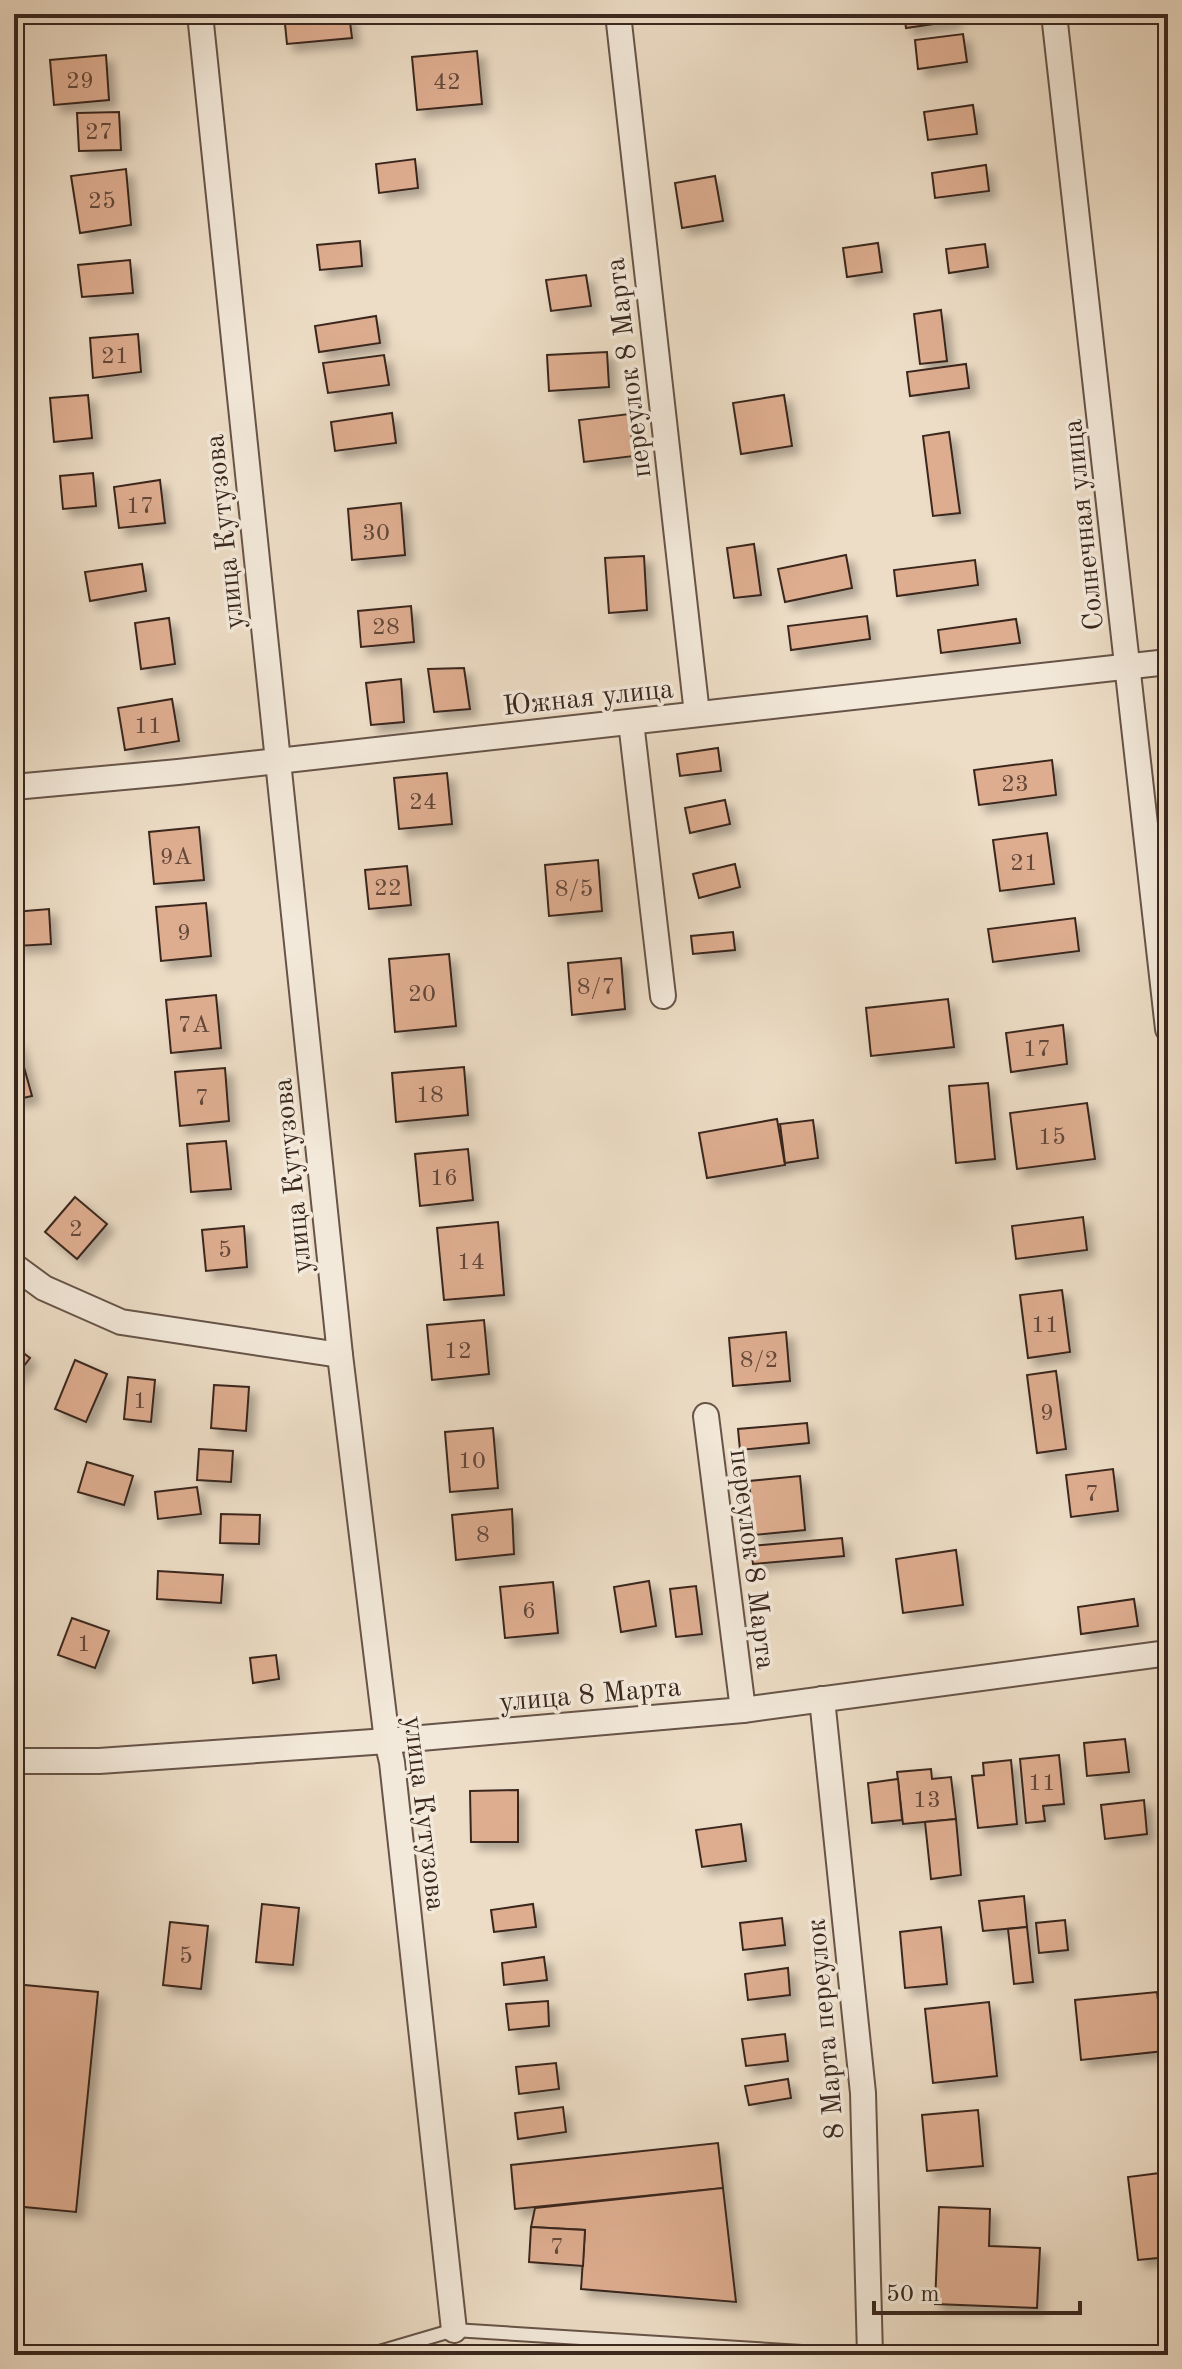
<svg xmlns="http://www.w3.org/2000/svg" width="1182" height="2369" font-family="'Old Standard TT',serif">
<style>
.building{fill:#dead90;stroke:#3a271e;stroke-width:2;filter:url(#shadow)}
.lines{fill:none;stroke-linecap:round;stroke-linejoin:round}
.lane-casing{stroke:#675448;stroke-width:16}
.street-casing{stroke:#675448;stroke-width:28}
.lane{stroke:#f3e9da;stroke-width:12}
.street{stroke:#f3e9da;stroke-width:24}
.labels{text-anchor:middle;stroke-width:7;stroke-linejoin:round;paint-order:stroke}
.number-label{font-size:24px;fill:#63483a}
.street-label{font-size:28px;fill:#3a271e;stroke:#f3e9da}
</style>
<defs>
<filter id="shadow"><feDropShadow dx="7" dy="7" stdDeviation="4" flood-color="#0004"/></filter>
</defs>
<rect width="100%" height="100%" fill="#edddc6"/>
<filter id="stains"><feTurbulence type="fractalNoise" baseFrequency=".0025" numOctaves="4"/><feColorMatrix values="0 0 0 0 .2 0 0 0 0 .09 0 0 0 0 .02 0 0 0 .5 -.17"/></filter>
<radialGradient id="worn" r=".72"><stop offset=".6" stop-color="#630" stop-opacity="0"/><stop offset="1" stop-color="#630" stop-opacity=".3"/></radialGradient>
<!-- building -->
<g class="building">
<path d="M 284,14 L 349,14 L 352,38 L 287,44 Z"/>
<path d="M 904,14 L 954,14 L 955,21 L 906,28 Z"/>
<path d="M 963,34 L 967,62 L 918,69 L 915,40 Z"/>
<path d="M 477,51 L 482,104 L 417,110 L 412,57 Z"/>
<path d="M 106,55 L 109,100 L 54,105 L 50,60 Z"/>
<path d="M 973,105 L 977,134 L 928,140 L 924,112 Z"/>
<path d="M 119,112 L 121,150 L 79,151 L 77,113 Z"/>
<path d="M 415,159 L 418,188 L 379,193 L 376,164 Z"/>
<path d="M 986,165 L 989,191 L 935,198 L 932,173 Z"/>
<path d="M 126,169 L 131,225 L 80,233 L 71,176 Z"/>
<path d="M 715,176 L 723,221 L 682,228 L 675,183 Z"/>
<path d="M 360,241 L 362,266 L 320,270 L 317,245 Z"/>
<path d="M 878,243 L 882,272 L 847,277 L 843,248 Z"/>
<path d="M 985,244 L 988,267 L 949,273 L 946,249 Z"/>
<path d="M 130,260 L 133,293 L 82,297 L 78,265 Z"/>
<path d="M 586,275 L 591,306 L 551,311 L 546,280 Z"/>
<path d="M 941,310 L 947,361 L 920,364 L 914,314 Z"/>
<path d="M 376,316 L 380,343 L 319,352 L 315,326 Z"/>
<path d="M 138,334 L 141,372 L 93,378 L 90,338 Z"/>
<path d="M 607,352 L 609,387 L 549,391 L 547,355 Z"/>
<path d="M 384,355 L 389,385 L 328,393 L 323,363 Z"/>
<path d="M 966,364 L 969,388 L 910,396 L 907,372 Z"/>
<path d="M 88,395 L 92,438 L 54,442 L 50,398 Z"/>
<path d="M 784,395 L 792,446 L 741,454 L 733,403 Z"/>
<path d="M 392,413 L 396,443 L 335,451 L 331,422 Z"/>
<path d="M 629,414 L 634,456 L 584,462 L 579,420 Z"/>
<path d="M 949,432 L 960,513 L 933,516 L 923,436 Z"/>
<path d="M 93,473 L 96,506 L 63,509 L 60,476 Z"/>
<path d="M 160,480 L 165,523 L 119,528 L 114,487 Z"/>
<path d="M 401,503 L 405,555 L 352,560 L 348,509 Z"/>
<path d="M 754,544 L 761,595 L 734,598 L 727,548 Z"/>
<path d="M 846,555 L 852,588 L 785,602 L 778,569 Z"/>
<path d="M 644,556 L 647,610 L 609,613 L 605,558 Z"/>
<path d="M 975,560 L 978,585 L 897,596 L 894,570 Z"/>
<path d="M 142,564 L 146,591 L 90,601 L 85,572 Z"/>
<path d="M 411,606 L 414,642 L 361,647 L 358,611 Z"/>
<path d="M 867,616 L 870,639 L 791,650 L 788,626 Z"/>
<path d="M 169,618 L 175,664 L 141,669 L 135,623 Z"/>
<path d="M 1016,619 L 1020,643 L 941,653 L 938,630 Z"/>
<path d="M 464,668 L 470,709 L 434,712 L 428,669 Z"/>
<path d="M 401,679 L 404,722 L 371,725 L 366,683 Z"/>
<path d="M 172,699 L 179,741 L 125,750 L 118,708 Z"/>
<path d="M 718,748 L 721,771 L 680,776 L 677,754 Z"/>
<path d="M 1052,760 L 1056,795 L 979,805 L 974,770 Z"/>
<path d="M 447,773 L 452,824 L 399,829 L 394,778 Z"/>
<path d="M 725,800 L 730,824 L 690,833 L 685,808 Z"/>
<path d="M 199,827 L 204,880 L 154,884 L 149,832 Z"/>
<path d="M 1047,833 L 1054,884 L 1000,891 L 993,840 Z"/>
<path d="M 598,860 L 602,911 L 549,916 L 545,865 Z"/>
<path d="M 735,864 L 740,887 L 699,898 L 693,874 Z"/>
<path d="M 407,866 L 411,905 L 369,909 L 365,870 Z"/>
<path d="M 206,903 L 211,956 L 161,961 L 156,907 Z"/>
<path d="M 49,909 L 51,944 L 16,946 L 14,912 Z"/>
<path d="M 1075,918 L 1079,951 L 993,962 L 988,929 Z"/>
<path d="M 733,932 L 735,950 L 693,954 L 691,936 Z"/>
<path d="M 449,954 L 456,1026 L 395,1032 L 389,959 Z"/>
<path d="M 621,958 L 625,1009 L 572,1015 L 568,963 Z"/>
<path d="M 216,995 L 221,1048 L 171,1053 L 166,1000 Z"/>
<path d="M 948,999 L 954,1047 L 871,1056 L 866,1008 Z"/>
<path d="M 1063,1025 L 1067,1064 L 1011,1072 L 1006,1033 Z"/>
<path d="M 14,1042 L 17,1042 L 32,1096 L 14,1100 Z"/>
<path d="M 464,1067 L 468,1115 L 396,1122 L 392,1073 Z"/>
<path d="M 225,1068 L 229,1121 L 180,1126 L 175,1072 Z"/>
<path d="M 988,1083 L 995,1159 L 956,1163 L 949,1086 Z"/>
<path d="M 1087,1103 L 1095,1159 L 1017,1169 L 1010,1113 Z"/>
<path d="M 777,1119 L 785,1165 L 707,1178 L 699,1133 Z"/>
<path d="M 813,1120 L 818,1158 L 785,1163 L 780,1124 Z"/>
<path d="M 226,1141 L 231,1189 L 191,1192 L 187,1144 Z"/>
<path d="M 468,1149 L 473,1200 L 420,1206 L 415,1154 Z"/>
<path d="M 75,1197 L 107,1224 L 77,1259 L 45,1232 Z"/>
<path d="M 1083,1217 L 1087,1250 L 1016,1259 L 1012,1226 Z"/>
<path d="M 498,1222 L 504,1295 L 444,1300 L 437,1228 Z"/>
<path d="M 244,1226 L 247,1267 L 206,1271 L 202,1230 Z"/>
<path d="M 1062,1290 L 1070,1352 L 1028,1358 L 1020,1295 Z"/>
<path d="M 484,1320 L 489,1374 L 432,1380 L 427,1325 Z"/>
<path d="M 786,1332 L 790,1381 L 733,1386 L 729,1338 Z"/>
<path d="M 14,1346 L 30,1358 L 14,1379 Z"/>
<path d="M 75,1360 L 107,1374 L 86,1422 L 55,1409 Z"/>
<path d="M 1056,1371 L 1066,1449 L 1037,1453 L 1027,1375 Z"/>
<path d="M 128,1377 L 155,1380 L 151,1422 L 124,1419 Z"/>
<path d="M 214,1385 L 249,1387 L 246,1431 L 211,1428 Z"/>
<path d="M 807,1423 L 809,1443 L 740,1450 L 738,1429 Z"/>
<path d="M 493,1428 L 498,1488 L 450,1492 L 445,1432 Z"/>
<path d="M 199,1449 L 233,1451 L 231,1482 L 197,1480 Z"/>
<path d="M 87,1462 L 133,1476 L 124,1505 L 78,1492 Z"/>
<path d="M 1113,1469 L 1118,1511 L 1071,1517 L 1066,1475 Z"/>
<path d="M 800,1476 L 805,1530 L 754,1535 L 749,1481 Z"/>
<path d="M 197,1487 L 201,1514 L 158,1519 L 155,1492 Z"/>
<path d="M 512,1509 L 514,1554 L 456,1560 L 452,1515 Z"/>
<path d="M 221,1514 L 260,1515 L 259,1544 L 220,1543 Z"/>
<path d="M 842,1538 L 844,1556 L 753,1564 L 751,1546 Z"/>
<path d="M 956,1550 L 963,1605 L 903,1613 L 896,1559 Z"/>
<path d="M 158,1571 L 223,1575 L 221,1603 L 157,1599 Z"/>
<path d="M 649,1581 L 656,1626 L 621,1632 L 614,1587 Z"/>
<path d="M 553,1582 L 558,1633 L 505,1638 L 500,1587 Z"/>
<path d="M 696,1586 L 702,1634 L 676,1637 L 670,1589 Z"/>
<path d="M 1134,1599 L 1138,1626 L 1081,1634 L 1078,1607 Z"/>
<path d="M 72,1618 L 109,1631 L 95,1668 L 58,1655 Z"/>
<path d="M 276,1655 L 279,1679 L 253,1683 L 250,1658 Z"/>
<path d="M 1125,1739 L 1129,1772 L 1087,1776 L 1084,1743 Z"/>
<path d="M 1059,1755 L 1064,1804 L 1043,1806 L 1045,1821 L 1026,1823 L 1020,1759 Z"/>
<path d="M 1011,1760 L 1017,1824 L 978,1828 L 972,1776 L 984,1775 L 983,1763 Z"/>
<path d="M 931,1769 L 932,1779 L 951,1777 L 956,1819 L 903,1824 L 897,1772 Z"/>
<path d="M 898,1779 L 902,1820 L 872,1823 L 868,1783 Z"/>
<path d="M 518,1790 L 518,1842 L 471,1842 L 470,1791 Z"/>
<path d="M 1144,1800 L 1147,1834 L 1105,1839 L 1101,1805 Z"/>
<path d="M 956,1819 L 961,1875 L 931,1879 L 925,1822 Z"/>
<path d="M 741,1824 L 746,1861 L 702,1867 L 696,1830 Z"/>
<path d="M 1024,1896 L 1027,1927 L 983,1931 L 979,1901 Z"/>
<path d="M 262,1904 L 299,1908 L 293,1965 L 256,1962 Z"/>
<path d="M 533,1904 L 536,1927 L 494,1932 L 491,1910 Z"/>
<path d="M 782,1918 L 785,1945 L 743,1950 L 740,1923 Z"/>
<path d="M 1065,1920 L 1068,1950 L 1039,1953 L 1036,1923 Z"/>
<path d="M 170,1922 L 208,1926 L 201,1989 L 163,1985 Z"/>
<path d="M 941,1927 L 947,1984 L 905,1988 L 900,1932 Z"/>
<path d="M 1027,1927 L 1033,1982 L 1014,1984 L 1008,1929 Z"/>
<path d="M 544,1957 L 547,1980 L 504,1985 L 502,1963 Z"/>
<path d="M 788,1968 L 790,1995 L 748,2000 L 745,1974 Z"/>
<path d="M 14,1984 L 98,1992 L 76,2212 L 14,2206 Z"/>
<path d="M 1157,1992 L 1164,2051 L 1081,2060 L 1075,2000 Z"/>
<path d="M 548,2001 L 549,2026 L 509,2030 L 506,2004 Z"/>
<path d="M 989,2002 L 997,2076 L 933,2083 L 925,2009 Z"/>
<path d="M 785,2034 L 788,2061 L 746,2066 L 742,2039 Z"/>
<path d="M 556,2063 L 559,2089 L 519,2094 L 516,2067 Z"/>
<path d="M 788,2079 L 791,2098 L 749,2105 L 745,2086 Z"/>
<path d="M 563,2107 L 566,2132 L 518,2139 L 515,2113 Z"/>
<path d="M 978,2110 L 983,2166 L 927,2171 L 922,2115 Z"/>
<path d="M 718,2143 L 723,2188 L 515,2209 L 511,2165 Z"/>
<path d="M 1168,2172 L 1168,2257 L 1138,2260 L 1128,2177 Z"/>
<path d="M 723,2188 L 736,2302 L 581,2289 L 585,2230 L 531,2227 L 535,2208 Z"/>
<path d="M 939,2207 L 990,2209 L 989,2246 L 1040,2248 L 1037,2308 L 935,2304 Z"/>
<path d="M 531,2227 L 585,2230 L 583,2266 L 529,2262 Z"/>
</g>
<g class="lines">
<defs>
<path id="lane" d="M 369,2355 L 454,2330 L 851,2355"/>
<g id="street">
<path d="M 200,14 L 340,1355 L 387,1741 L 392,1762 L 454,2330"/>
<path d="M 618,14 L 697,714"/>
<path d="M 1054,14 L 1168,1029"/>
<path d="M 631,722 L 663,996"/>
<path d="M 14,787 L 178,772 L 1168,662"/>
<path d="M 14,1266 L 44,1288 L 121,1322 L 340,1355"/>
<path d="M 706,1416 L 743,1710"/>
<path d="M 822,1699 L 863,2093 L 870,2355"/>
<path d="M 14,1761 L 99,1761 L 387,1741 L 743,1710 L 1168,1653"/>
</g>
</defs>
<!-- lane casing -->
<use href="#lane" class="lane-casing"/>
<!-- street casing -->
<use href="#street" class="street-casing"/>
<!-- lane -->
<use href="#lane" class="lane"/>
<!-- street -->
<use href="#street" class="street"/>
</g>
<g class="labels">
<!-- number labels -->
<g class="number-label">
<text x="80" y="88">29</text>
<text x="447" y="89">42</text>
<text x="99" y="139">27</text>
<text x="102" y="208">25</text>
<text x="115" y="363">21</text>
<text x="140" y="513">17</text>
<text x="376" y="540">30</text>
<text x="386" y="634">28</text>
<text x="148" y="733">11</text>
<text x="1015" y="791">23</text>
<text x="423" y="809">24</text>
<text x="176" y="864">9А</text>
<text x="1024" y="870">21</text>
<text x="388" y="895">22</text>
<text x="574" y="896">8/5</text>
<text x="184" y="940">9</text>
<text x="596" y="994">8/7</text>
<text x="422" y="1001">20</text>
<text x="194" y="1032">7А</text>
<text x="1037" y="1056">17</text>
<text x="430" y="1102">18</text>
<text x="202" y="1105">7</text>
<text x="1052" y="1144">15</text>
<text x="444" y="1185">16</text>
<text x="76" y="1236">2</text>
<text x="225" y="1257">5</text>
<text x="471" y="1269">14</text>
<text x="1045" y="1332">11</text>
<text x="458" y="1358">12</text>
<text x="759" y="1367">8/2</text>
<text x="140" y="1408">1</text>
<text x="1047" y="1420">9</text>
<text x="472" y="1468">10</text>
<text x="1092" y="1501">7</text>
<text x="483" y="1542">8</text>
<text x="529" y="1618">6</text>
<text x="84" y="1651">1</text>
<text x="1042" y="1790">11</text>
<text x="927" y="1807">13</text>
<text x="186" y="1963">5</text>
<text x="557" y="2254">7</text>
</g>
<!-- street labels -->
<g class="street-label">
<text transform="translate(627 368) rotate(-97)" y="10">переулок 8 Марта</text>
<text transform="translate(1082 525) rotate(-96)" y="10">Солнечная улица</text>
<text transform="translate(223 532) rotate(-96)" y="10">улица Кутузова</text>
<text transform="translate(588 696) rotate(-6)" y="10">Южная улица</text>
<text transform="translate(291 1176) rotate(-96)" y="10">улица Кутузова</text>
<text transform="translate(754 1559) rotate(83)" y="10">переулок 8 Марта</text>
<text transform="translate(590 1693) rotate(-5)" y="10">улица 8 Марта</text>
<text transform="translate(426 1813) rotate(83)" y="10">улица Кутузова</text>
<text transform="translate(824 2029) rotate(-95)" y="10">8 Марта переулок</text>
</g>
</g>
<!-- margin -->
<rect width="1182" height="2369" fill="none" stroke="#edddc6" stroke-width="48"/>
<rect x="16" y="16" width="1150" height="2337" fill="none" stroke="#3a271e" stroke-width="4"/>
<rect x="24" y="24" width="1134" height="2321" fill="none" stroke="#3a271e" stroke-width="2"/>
<!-- scale -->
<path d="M874 2301v12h206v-12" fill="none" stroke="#3a271e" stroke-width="4"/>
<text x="886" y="2301" font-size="24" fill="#3a271e" stroke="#f3e9da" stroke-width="6" paint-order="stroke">50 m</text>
<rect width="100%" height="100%" filter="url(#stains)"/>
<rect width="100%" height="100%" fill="url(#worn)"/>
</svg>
